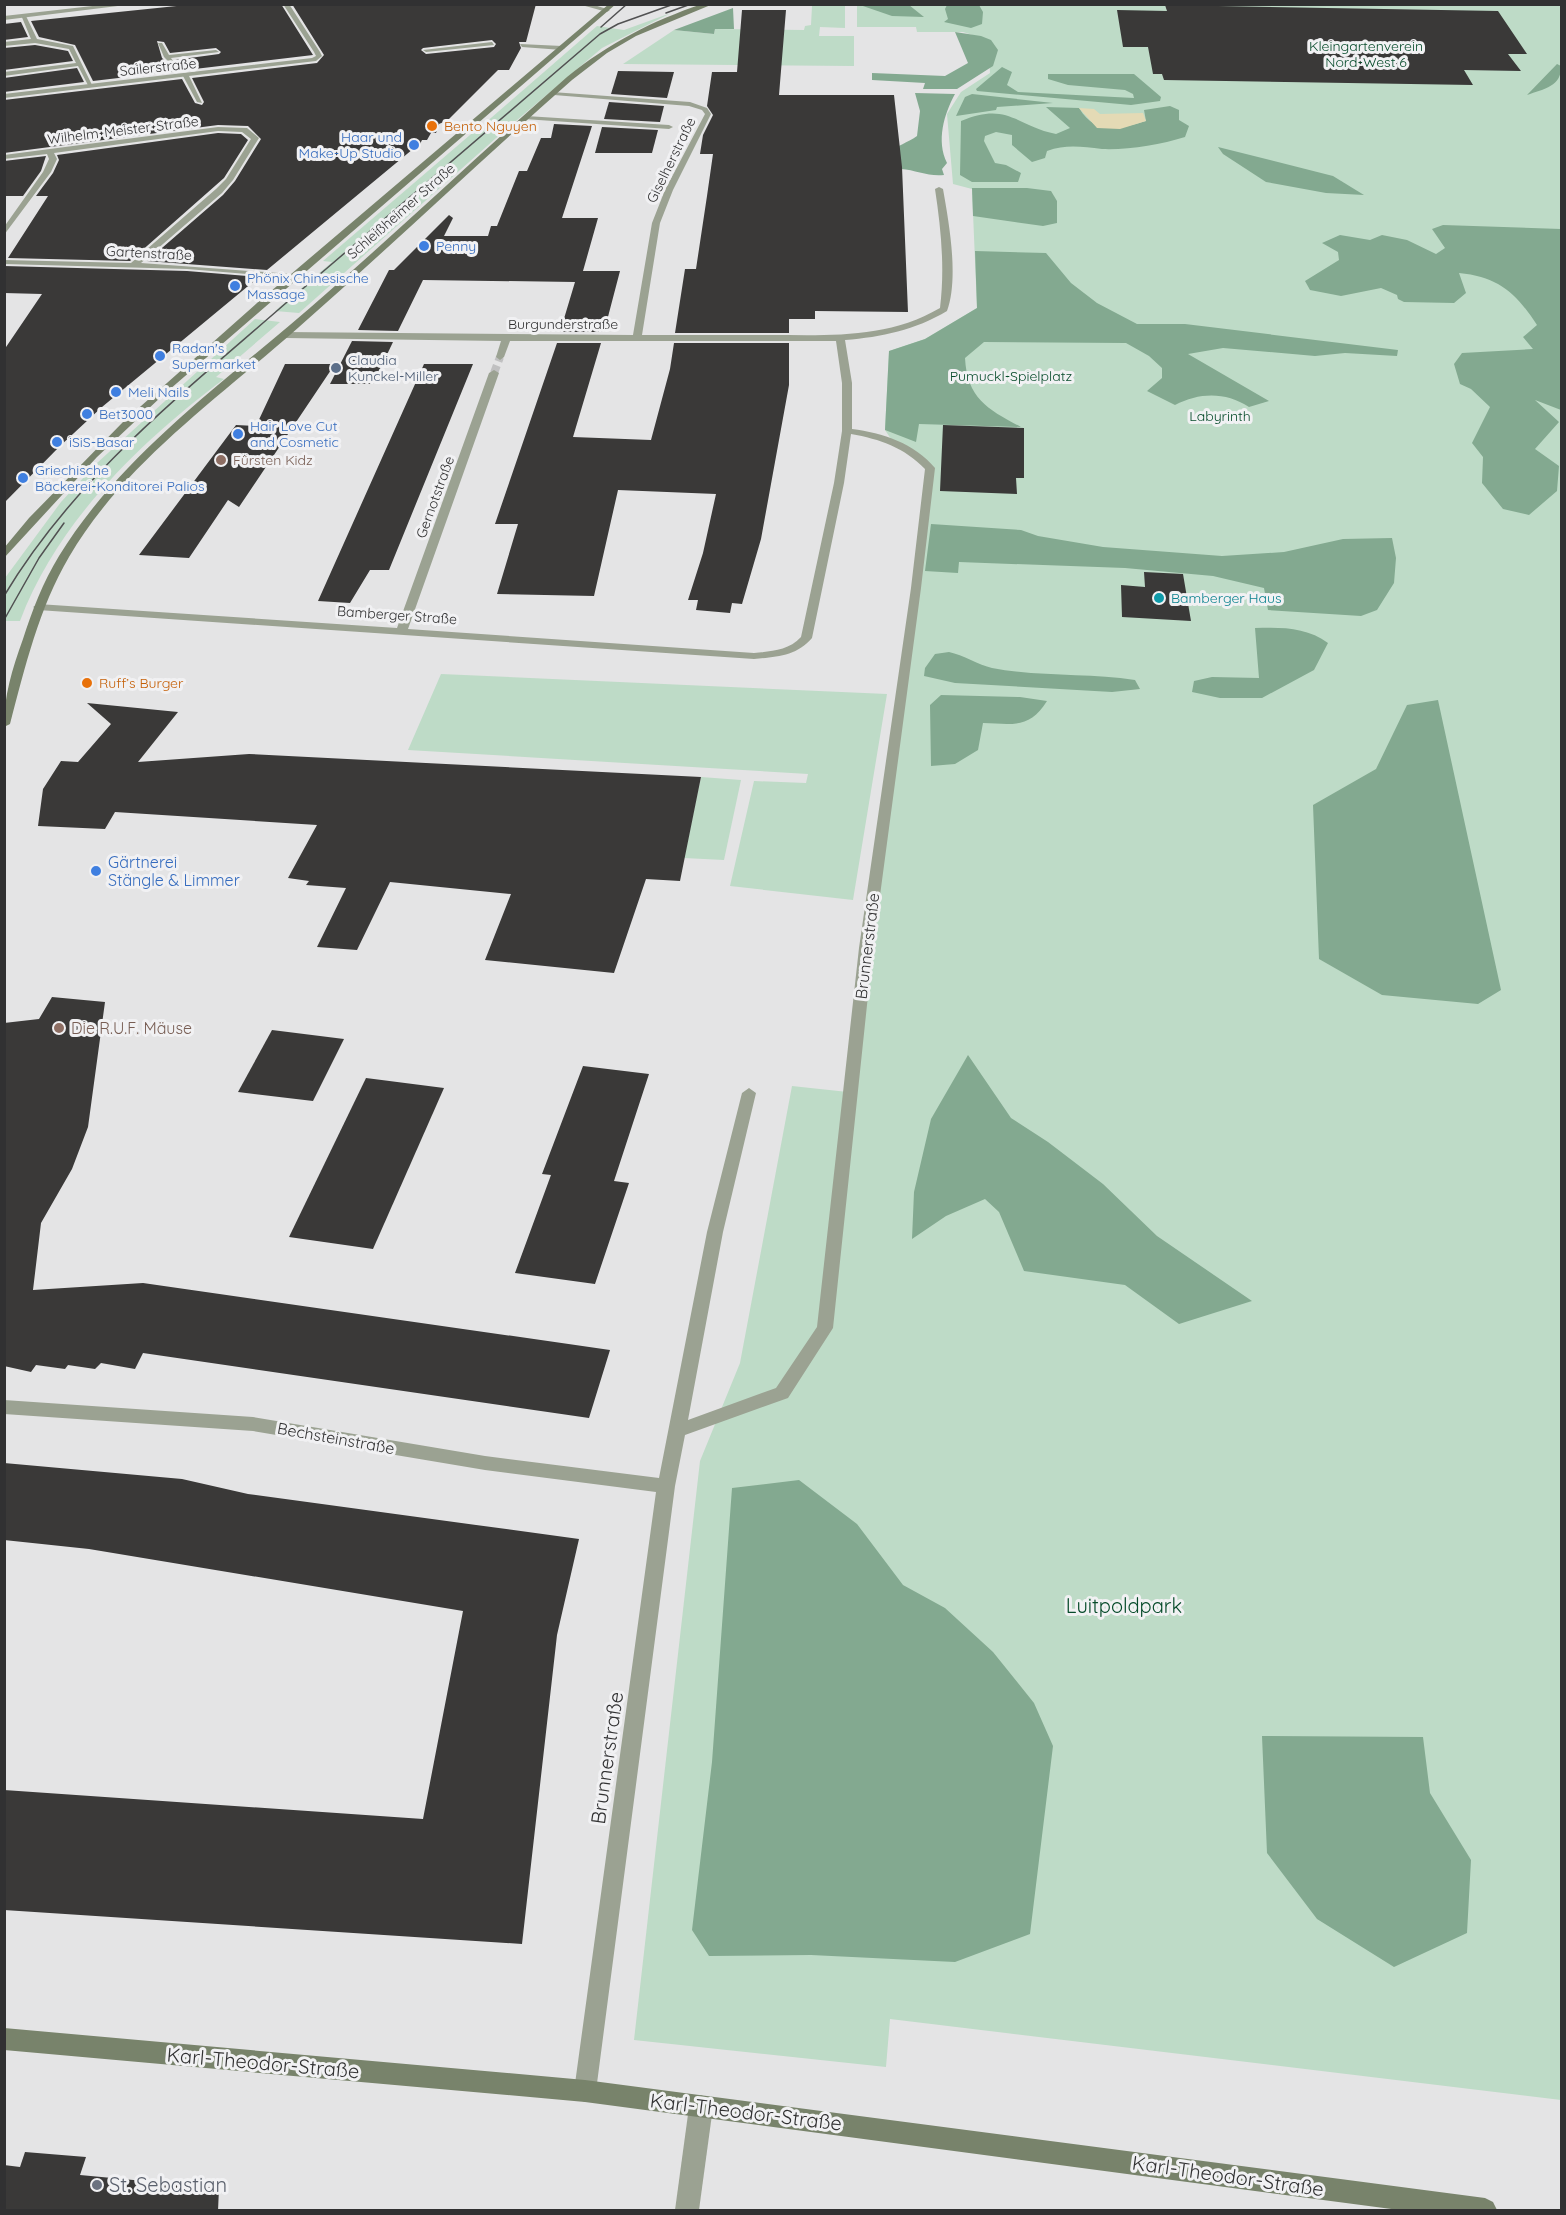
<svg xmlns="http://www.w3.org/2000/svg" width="1566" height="2215" font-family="Quicksand,sans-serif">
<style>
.green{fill:#bedbc7}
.forest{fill:#83a990}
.sand{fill:#e4dab5}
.building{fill:#3a3938;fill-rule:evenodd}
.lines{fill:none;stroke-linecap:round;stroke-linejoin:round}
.street-tunnel{stroke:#c0c0c1;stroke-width:8;stroke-dasharray:8 4.5;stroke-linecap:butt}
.lane{fill:#9ba292;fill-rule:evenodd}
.street{fill:#9ba292;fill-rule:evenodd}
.secondary{fill:#78836b;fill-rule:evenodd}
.tram{stroke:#515152;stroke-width:1.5}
.food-dot{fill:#e8710a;stroke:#f1f1f3;stroke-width:2}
.shop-dot{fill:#3f7fe0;stroke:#f1f1f3;stroke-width:2}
.service-dot{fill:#5c6f8a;stroke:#f1f1f3;stroke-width:2}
.education-dot{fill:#8d6e63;stroke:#f1f1f3;stroke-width:2}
.culture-dot{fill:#0f9aa8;stroke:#f1f1f3;stroke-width:2}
.worship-dot{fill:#6b7280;stroke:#f1f1f3;stroke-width:2}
.labels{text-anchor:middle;stroke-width:6;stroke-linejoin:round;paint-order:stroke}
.far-park-label{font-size:14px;fill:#064b2a;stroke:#f1f1f3}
.far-street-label{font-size:14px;fill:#313132;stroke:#f1f1f3}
.far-food-label{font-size:14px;fill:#c56008;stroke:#f1f1f3;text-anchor:start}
.far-shop-label{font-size:14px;fill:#366cbe;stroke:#f1f1f3;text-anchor:start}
.far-service-label{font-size:14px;fill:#4e5e75;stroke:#f1f1f3;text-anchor:start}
.far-education-label{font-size:14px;fill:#785e54;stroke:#f1f1f3;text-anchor:start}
.far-culture-label{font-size:14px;fill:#0d838f;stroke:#f1f1f3;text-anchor:start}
.shop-label{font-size:16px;fill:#366cbe;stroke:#f1f1f3;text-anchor:start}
.street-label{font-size:16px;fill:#313132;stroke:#f1f1f3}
.education-label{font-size:16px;fill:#785e54;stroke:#f1f1f3;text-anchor:start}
.near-park-label{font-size:20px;fill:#064b2a;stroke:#f1f1f3}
.near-street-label{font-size:20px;fill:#313132;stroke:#f1f1f3}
.near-worship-label{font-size:20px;fill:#5b616d;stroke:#f1f1f3;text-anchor:start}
</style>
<rect width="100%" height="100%" fill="#e4e4e5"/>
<!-- green -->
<g class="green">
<path d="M 857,5 L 1561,5 L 1561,2100 L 890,2019 L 886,2067 L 634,2040 L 700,1461 L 740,1363 L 792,1086 L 857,1093 L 871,937 L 930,468 L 893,442 L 885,430 L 889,351 L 925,339 L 977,308 L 972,189 L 953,184 L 947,114 L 961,92 L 990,73 L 988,40 L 963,32 L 917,32 L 916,27 L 857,27 Z"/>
<path d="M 812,6 L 845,6 L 845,28 L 820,27 L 819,36 L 854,36 L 854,66 L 623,64 L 674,30 L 714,34 L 715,29 L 804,30 L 805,26 L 811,25 Z"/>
<path d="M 671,13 L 602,48 L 510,126 L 503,128 L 484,124 L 597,26 L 624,30 Z"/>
<path d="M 486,127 L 504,131 L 299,313 L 275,311 L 332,262 L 323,261 L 477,129 Z"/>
<path d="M 255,319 L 280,322 L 216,377 L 224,379 C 141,441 57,522 20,621 L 5,621 L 5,578 L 61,502 L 97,463 Z"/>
<path d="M 441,674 L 887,694 L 853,900 L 730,886 L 754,781 L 806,783 L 808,774 L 408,750 Z"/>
<path d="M 701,777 L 741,780 L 724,860 L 684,858 Z"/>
</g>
<!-- forest -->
<g class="forest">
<path d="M 860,5 L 909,5 L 924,17 L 892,16 Z"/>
<path d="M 947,5 L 979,5 L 983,12 L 982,24 L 971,28 L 944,22 L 948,19 L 945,9 Z"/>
<path d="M 733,8 L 734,29 L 715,29 L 714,34 L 674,30 Z"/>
<path d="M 955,32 L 981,36 L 991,40 L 998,50 L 993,66 L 957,89 L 923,89 L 925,83 L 872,80 L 872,73 L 945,76 L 968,63 Z"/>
<path d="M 1557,64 L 1561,66 C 1562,86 1544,89 1527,95 Z"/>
<path d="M 1002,67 L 1012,72 L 1007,85 L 1018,92 L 1134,98 L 1133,94 L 1125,90 L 1068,85 L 1048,79 L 1048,74 L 1134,74 L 1161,97 L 1160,101 L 1131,105 L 977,91 L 976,89 Z"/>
<path d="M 915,93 L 955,94 C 944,114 936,141 947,163 L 942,169 L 944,175 C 929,177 916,170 901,169 L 888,153 C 898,145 907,143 917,136 L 920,111 Z"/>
<path d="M 972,94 L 1053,103 L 997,107 L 996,110 L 956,116 L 965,97 Z"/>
<path d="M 1170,106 L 1179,110 L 1179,120 L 1189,126 L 1185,137 C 1160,145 1128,150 1102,149 C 1082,147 1067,144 1047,151 L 1045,158 L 1032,162 L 1012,145 L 1012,135 L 996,132 L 985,136 L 984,141 L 995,163 L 1006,165 L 1021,173 L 1018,182 L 972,182 L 960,175 L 961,121 C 1008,101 1016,126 1056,134 L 1070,128 L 1046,107 L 1079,108 C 1096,136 1119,129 1146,121 L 1144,110 Z"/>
<path d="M 1218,147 L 1333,176 L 1364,195 L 1326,193 L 1266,182 L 1223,154 Z"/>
<path d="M 972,188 L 1027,188 L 1051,191 L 1057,201 L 1057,223 L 1043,226 L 973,216 Z"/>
<path d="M 1443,225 L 1561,229 L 1561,410 L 1535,400 L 1559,422 L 1535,449 L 1559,466 L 1557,491 L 1529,515 L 1503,509 L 1482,483 L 1483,457 L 1472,443 L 1490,407 L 1471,389 L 1460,384 L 1454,364 L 1462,353 L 1533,349 L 1523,337 L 1537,325 C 1516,293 1499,277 1459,273 L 1466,293 L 1454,303 L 1404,302 L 1398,299 L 1397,295 L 1381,288 L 1341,296 L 1310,290 L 1305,281 L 1339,260 L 1338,252 L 1322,243 L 1340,235 L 1370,240 L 1382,235 L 1407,240 L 1436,254 L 1445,248 L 1432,229 Z"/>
<path d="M 975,251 L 1046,253 L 1071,283 L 1097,303 L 1137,324 L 1185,324 L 1398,350 L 1397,356 L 1345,353 L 1315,356 L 1223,348 L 1188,354 L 1269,401 L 1249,407 C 1226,392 1200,392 1175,405 L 1147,391 L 1162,378 L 1162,368 L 1149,356 L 1126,343 L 984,342 L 965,358 C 967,399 989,410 1021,427 L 919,424 L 916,442 L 885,430 L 889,351 L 925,339 L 977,308 Z"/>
<path d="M 931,524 L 1021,530 L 1038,536 L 1103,547 L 1222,556 L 1284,552 L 1343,539 L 1392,538 L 1396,558 L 1394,583 L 1377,610 L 1361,616 L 1268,610 L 1264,588 L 1213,576 L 1125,568 L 959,562 L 958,573 L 925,571 Z"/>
<path d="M 1255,628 C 1281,627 1307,627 1328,643 L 1314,670 L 1262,698 L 1220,698 L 1192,692 L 1194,681 L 1212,677 L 1259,678 Z"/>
<path d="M 949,652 C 963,655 979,665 992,668 C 1039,677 1088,673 1135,680 L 1140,689 L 1112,692 L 955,683 L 924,676 L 925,668 L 935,654 Z"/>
<path d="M 941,695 L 1020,697 L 1047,701 C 1030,729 1012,724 983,723 L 978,750 L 955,764 L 931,766 L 930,705 Z"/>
<path d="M 1438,700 L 1501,990 L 1478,1004 L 1382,995 L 1319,959 L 1313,805 L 1376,769 L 1407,705 Z"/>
<path d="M 968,1055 L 1011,1118 L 1048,1142 L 1103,1184 L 1157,1236 L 1252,1301 L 1179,1324 L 1125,1285 L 1024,1271 L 999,1212 L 985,1199 L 946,1216 L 912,1239 L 914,1192 L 931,1119 Z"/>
<path d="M 799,1480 L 857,1524 L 903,1585 L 945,1608 L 993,1652 L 1034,1703 L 1053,1746 L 1030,1934 L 955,1962 L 811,1955 L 709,1956 L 692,1930 L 712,1762 L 732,1488 Z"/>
<path d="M 1262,1736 L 1423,1737 L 1430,1793 L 1471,1860 L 1467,1933 L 1394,1967 L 1317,1919 L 1267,1853 Z"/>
</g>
<!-- sand -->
<path class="sand" d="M 1079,108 L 1094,109 L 1100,114 L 1143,113 L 1146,121 L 1120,129 L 1097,128 Z"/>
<!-- building -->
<g class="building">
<path d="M 196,4 L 281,4 L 313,55 L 93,81 L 75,45 L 39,37 L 31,21 ZM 157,41 L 164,42 L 170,53 L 216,48 L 221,52 L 219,54 L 175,60 L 170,65 L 162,58 Z"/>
<path d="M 292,4 L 536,4 L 526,42 L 519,42 L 521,48 L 509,70 L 498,70 L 448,120 L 439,124 L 436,133 L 431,133 L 427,140 L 422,140 L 417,150 L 413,149 L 267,270 L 147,261 L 223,195 L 235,181 L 261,139 L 248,126 L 218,125 L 4,153 L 4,100 L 182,79 L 195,103 L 202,105 L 204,102 L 192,78 L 317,63 L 324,55 ZM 492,40 L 496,44 L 494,47 L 426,54 L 421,50 L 423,48 Z"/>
<path d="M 1165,5 L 1498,11 L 1527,54 L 1508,54 L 1521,71 L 1464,70 L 1473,85 L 1164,80 L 1162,74 L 1153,74 L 1148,47 L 1123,47 L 1117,10 L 1167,11 Z"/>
<path d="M 742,10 L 786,10 L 779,95 L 894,95 L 902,167 L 908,312 L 815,311 L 815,319 L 789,319 L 789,333 L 675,333 L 685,269 L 696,269 L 707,196 L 713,154 L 700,154 L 703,135 L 713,115 L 707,106 L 712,72 L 737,72 Z"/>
<path d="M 21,22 L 28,37 L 4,40 L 4,24 Z"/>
<path d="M 35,45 L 68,51 L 73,61 L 4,70 L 4,48 Z"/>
<path d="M 77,68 L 84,82 L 4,92 L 4,78 Z"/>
<path d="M 618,71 L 674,72 L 667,98 L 611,94 Z"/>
<path d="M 609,102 L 664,106 L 660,122 L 604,119 Z"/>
<path d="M 554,124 L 592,126 L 562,218 L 598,218 L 583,271 L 620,271 L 604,332 L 560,332 L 575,282 L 423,280 L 398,331 L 358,330 L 389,270 L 394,270 L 449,215 L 453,218 L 444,236 L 488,236 L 491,226 L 497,226 L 519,171 L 527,171 L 541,138 L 551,138 Z"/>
<path d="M 602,127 L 658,130 L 652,153 L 595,153 Z"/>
<path d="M 218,133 L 241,134 L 248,140 L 224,178 L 130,261 L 8,258 L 48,196 L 36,196 L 53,173 L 59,160 L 57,155 Z"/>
<path d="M 46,156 L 41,171 L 23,196 L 4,196 L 4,161 Z"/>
<path d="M 4,266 L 187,271 L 259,277 L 102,407 L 60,446 L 4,503 L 4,350 L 42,294 L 4,293 Z"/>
<path d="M 352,341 L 393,342 L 373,384 L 330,384 Z"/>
<path d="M 557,343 L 601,343 L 573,437 L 651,440 L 670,369 L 674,343 L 789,343 L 789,385 L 761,539 L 742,604 L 732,603 L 730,613 L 696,610 L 698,600 L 688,600 L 703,553 L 716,494 L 618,490 L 594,596 L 497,594 L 518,524 L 495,524 Z"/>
<path d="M 285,364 L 335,364 L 239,507 L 228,500 L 189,558 L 139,555 L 236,425 L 256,426 Z"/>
<path d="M 424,364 L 473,364 L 389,570 L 370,570 L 350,603 L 318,601 Z"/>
<path d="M 943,425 L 1024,428 L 1024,478 L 1016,478 L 1017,494 L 940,491 Z"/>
<path d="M 1144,572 L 1183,574 L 1191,621 L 1122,617 L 1121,585 L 1145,587 Z"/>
<path d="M 87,703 L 178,712 L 138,762 L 249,754 L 701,777 L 680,881 L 646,879 L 614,973 L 485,960 L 511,894 L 390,882 L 357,950 L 317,947 L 346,888 L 306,885 L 309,881 L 288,878 L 317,825 L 115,812 L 105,829 L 38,826 L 43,789 L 61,761 L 78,762 L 111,724 Z"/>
<path d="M 52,997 L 105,1002 L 88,1127 L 72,1169 L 41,1223 L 33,1290 L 143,1283 L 610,1350 L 589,1418 L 143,1353 L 135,1369 L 101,1363 L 95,1369 L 68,1365 L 65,1369 L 36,1365 L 31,1372 L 4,1366 L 4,1023 L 39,1019 Z"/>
<path d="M 272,1030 L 344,1039 L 313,1101 L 238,1092 Z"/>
<path d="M 583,1066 L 649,1074 L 614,1181 L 629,1183 L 595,1284 L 515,1273 L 551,1175 L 542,1174 Z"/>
<path d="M 366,1078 L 444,1088 L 373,1249 L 289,1237 Z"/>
<path d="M 4,1463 L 182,1479 L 248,1494 L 579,1539 L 557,1635 L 522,1944 L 4,1910 L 4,1790 L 423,1819 L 463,1611 L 89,1549 L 4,1540 Z"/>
<path d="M 25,2152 L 86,2157 L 80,2175 L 219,2188 L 218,2211 L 4,2211 L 4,2165 L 20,2167 Z"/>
</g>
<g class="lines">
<!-- street-tunnel -->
<path class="street-tunnel" d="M 494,373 L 500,357"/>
<!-- lane -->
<g class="lane">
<path d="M 21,15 L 26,16 L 37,39 L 73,46 L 93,87 L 89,87 L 78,66 L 4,76 L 4,72 L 76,63 L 69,49 L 35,43 L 4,46 L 4,42 L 31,39 Z"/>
<path d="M 492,42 L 494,45 L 426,52 L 423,50 Z"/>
<path d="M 158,43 L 162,43 L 169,55 L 216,50 L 219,52 L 171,58 L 173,61 L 170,63 L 164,57 Z"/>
<path d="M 520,44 L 562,46 L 565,48 L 562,50 L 522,47 Z"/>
<path d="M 186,74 L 189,76 L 202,103 L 197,102 L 183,76 Z"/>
<path d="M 526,116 L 669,125 L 673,127 L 669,129 L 524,119 Z"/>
</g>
<!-- street -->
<g class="street">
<path d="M 110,4 L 134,4 L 4,20 L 4,16 Z"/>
<path d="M 283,4 L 289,4 L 320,52 L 322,56 L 316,61 L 4,98 L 4,94 L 312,58 L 316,56 L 314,52 Z"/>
<path d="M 578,4 L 591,4 L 610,10 L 607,12 Z"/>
<path d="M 552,92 L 690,102 L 707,108 L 711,114 L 673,190 L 660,223 L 642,335 C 685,335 727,335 770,335 C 830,335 887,339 940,308 C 945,268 941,229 935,189 L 939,187 L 943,189 C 949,223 959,278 947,311 C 915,330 882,337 845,340 L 852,383 L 852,429 C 883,433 914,443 935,468 L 921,588 L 873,948 L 833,1328 L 788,1398 L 685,1435 L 675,1486 L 596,2091 L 593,2099 L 585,2102 L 577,2099 L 574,2091 L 656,1492 L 485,1470 L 253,1431 L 4,1414 L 4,1400 L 253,1417 L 485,1456 L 659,1478 L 707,1232 L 742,1093 L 749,1088 L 756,1093 L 723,1232 L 688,1420 L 776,1388 L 817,1327 L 859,948 L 911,588 L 925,469 C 905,448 880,439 851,434 L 844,483 L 812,638 C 797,656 776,657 754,659 L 38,610 L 33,607 L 38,604 L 397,628 L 489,373 L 494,370 L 499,373 L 408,629 L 754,653 C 771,651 788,651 801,637 L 834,483 L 842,431 L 842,383 L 836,341 L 510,341 L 504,357 L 500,360 L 496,357 L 501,341 L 285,338 L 281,335 L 285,332 L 633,335 L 652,223 L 665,190 L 705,114 L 702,110 L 689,106 L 554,95 Z"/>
<path d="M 218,127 L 247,128 L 259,138 L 233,180 L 222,193 L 141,263 L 292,274 L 295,274 L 295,278 L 187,269 L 4,264 L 4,260 L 131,263 L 216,189 L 226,179 L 251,139 L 242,132 L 218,131 L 54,153 L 57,159 L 51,172 L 4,235 L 4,227 L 43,172 L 49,159 L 47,154 L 4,159 L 4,155 Z"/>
<path d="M 701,2095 L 709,2099 L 713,2107 L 699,2210 L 675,2210 L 689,2107 L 693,2099 Z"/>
</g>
<!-- secondary -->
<g class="secondary">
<path d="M 609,4 L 616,4 L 162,396 L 97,457 L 4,558 L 4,548 L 29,518 L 123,422 L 257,303 Z"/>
<path d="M 702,4 L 713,4 L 636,36 L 607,53 L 572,80 C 480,161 391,246 299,327 C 219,398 123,464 69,557 C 39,608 25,667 10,724 L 4,727 C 4,695 12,670 23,639 C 32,611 43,582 59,556 C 123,451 236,374 327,293 C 408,222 486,148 567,77 C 609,43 652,21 702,4 Z"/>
<path d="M 4,2028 L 585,2080 L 1485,2198 L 1493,2202 L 1497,2210 L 1399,2210 L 585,2102 L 4,2050 Z"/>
</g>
<!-- tram -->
<g class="tram">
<path d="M 666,13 L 691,4"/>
<path d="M 601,27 L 627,4"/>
<path d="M 4,596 C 75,477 183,393 286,303 C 391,214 495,124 600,34 L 618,24 L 674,4"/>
<path d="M 4,620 L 39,558 L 64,523"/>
</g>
</g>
<!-- markers -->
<g class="food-dot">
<circle cx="432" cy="126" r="6"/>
<circle cx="87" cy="683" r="6"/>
</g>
<g class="shop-dot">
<circle cx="414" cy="145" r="6"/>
<circle cx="424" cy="246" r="6"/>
<circle cx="235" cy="286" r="6"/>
<circle cx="160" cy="356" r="6"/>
<circle cx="116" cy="392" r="6"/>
<circle cx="87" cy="414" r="6"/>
<circle cx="238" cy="434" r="6"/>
<circle cx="57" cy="442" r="6"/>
<circle cx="23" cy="478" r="6"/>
<circle cx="96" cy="871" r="6"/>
</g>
<circle class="service-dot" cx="336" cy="368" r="6"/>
<g class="education-dot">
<circle cx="221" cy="460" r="6"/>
<circle cx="59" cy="1028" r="6"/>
</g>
<circle class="culture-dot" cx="1159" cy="598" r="6"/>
<circle class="worship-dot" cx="97" cy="2185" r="6"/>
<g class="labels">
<!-- far-park labels -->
<g class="far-park-label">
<text x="1366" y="51">Kleingartenverein<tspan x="1366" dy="16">Nord-West 6</tspan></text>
<text x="1011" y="381">Pumuckl-Spielplatz</text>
<text x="1220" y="421">Labyrinth</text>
</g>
<!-- far-street labels -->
<g class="far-street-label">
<text transform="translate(158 67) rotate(-6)" y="5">Sailerstraße</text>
<text transform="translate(123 130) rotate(-7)" y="5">Wilhelm-Meister-Straße</text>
<text transform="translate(671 160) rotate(-64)" y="5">Giselherstraße</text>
<text transform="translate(401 211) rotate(-41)" y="5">Schleißheimer Straße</text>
<text transform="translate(149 253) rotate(3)" y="5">Gartenstraße</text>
<text x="563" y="329">Burgunderstraße</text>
<text transform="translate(435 497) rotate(-70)" y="5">Gernotstraße</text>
<text transform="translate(397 615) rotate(4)" y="5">Bamberger Straße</text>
</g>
<!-- far-food labels -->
<g class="far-food-label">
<text x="444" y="131">Bento Nguyen</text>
<text x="99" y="688">Ruff’s Burger</text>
</g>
<!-- far-shop labels -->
<g class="far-shop-label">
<text x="402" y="142" text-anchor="end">Haar und<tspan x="402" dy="16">Make-Up Studio</tspan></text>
<text x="436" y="251">Penny</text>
<text x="247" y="283">Phönix Chinesische<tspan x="247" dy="16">Massage</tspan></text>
<text x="172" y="353">Radan's<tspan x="172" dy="16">Supermarket</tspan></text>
<text x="128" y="397">Meli Nails</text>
<text x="99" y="419">Bet3000</text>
<text x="250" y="431">Hair Love Cut<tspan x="250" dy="16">and Cosmetic</tspan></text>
<text x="69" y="447">iSiS-Basar</text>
<text x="35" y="475">Griechische<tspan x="35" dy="16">Bäckerei-Konditorei Palios</tspan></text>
</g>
<!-- far-service labels -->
<g class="far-service-label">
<text x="348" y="365">Claudia<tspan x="348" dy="16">Kunckel-Miller</tspan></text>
</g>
<!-- far-education labels -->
<g class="far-education-label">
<text x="233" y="465">Fürsten Kidz</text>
</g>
<!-- far-culture labels -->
<g class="far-culture-label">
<text x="1171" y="603">Bamberger Haus</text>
</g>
<!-- shop labels -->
<g class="shop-label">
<text x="108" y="868">Gärtnerei<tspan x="108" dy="18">Stängle &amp; Limmer</tspan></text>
</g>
<!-- street labels -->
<g class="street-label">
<text transform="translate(867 946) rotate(-83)" y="6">Brunnerstraße</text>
<text transform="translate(336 1438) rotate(10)" y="6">Bechsteinstraße</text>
</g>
<!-- education labels -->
<g class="education-label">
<text x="71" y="1034">Die R.U.F. Mäuse</text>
</g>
<!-- near-park labels -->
<g class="near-park-label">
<text x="1124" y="1613">Luitpoldpark</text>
</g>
<!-- near-street labels -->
<g class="near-street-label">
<text transform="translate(607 1758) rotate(-82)" y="7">Brunnerstraße</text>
<text transform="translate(263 2063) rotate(5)" y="7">Karl-Theodor-Straße</text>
<text transform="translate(746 2112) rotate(7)" y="7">Karl-Theodor-Straße</text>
<text transform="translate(1228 2176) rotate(8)" y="7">Karl-Theodor-Straße</text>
</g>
<!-- near-worship labels -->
<g class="near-worship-label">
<text x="109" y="2192">St. Sebastian</text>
</g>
</g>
<!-- border -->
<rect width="1566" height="2215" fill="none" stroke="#313132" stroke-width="12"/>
</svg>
